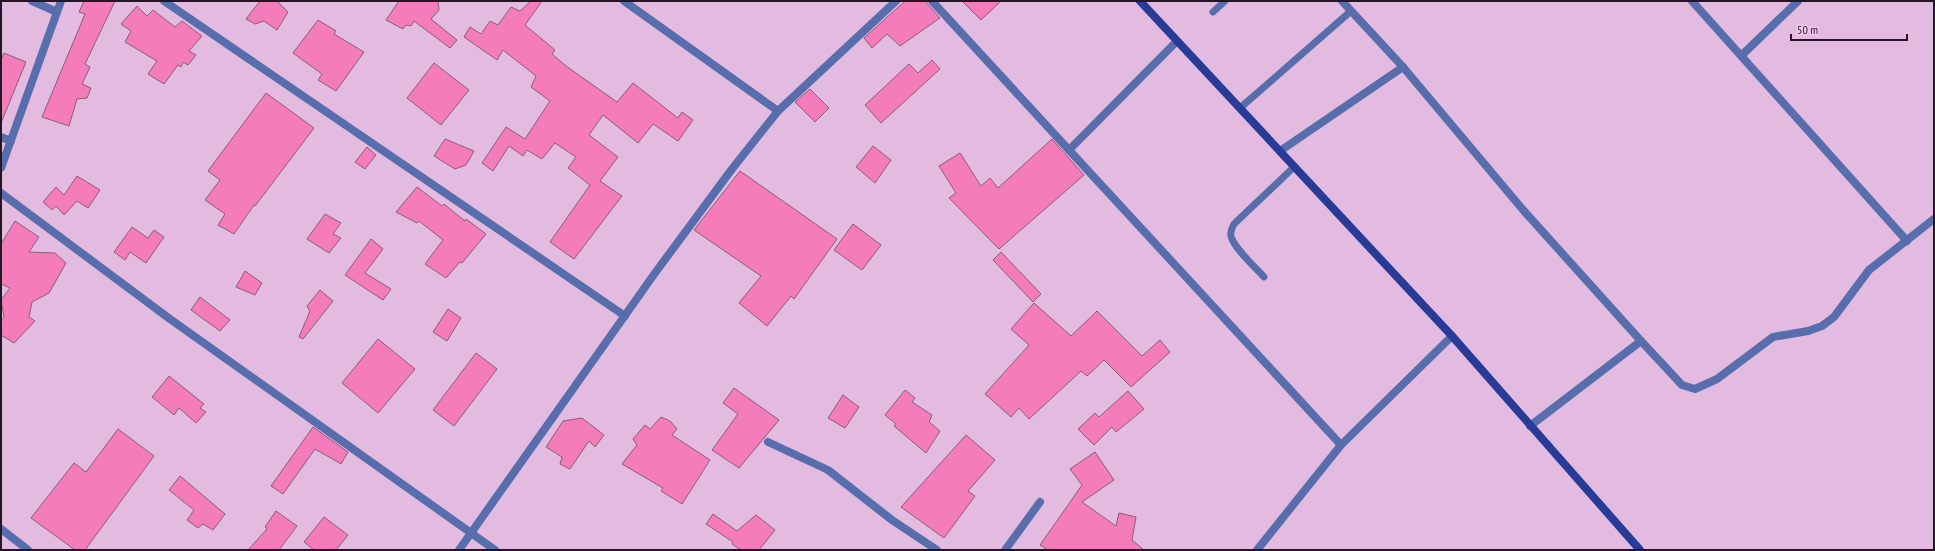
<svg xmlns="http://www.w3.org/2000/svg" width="1935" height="551" font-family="'PT Sans Narrow',sans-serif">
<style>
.building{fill:#f57cbb;stroke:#8c5d73}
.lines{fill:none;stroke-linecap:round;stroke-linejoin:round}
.lane{stroke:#586dab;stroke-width:7}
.street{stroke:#586dab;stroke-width:8}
.secondary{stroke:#273b97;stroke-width:8}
</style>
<rect width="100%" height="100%" fill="#e4bbe0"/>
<!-- building -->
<g class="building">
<path d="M 84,1 L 115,1 L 85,64 L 90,67 L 82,84 L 91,88 L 87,98 L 77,99 L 69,126 L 42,117 L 85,14 L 79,12 Z"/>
<path d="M 260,1 L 277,1 L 288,12 L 277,30 L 264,21 L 255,24 L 246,19 Z"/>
<path d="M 399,1 L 438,1 L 439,10 L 431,19 L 457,40 L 450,48 L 414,21 L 411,26 L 406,25 L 403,29 L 386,20 Z"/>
<path d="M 531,1 L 542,1 L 525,25 L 555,50 L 552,54 L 566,66 L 617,102 L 633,83 L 678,118 L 682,112 L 693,120 L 678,141 L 653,124 L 638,143 L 603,115 L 589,135 L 618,157 L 600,181 L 622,196 L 574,259 L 550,242 L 590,185 L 568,168 L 576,157 L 555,143 L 542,159 L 527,150 L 523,156 L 509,146 L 493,171 L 482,163 L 506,127 L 525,139 L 550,101 L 531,87 L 536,76 L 503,50 L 497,60 L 464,37 L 470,27 L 481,34 L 490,21 L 498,25 L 511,7 L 520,11 Z"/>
<path d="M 905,1 L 925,1 L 940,18 L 900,46 L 887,34 L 872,48 L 864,38 Z"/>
<path d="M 962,1 L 1001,1 L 981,20 Z"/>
<path d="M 137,6 L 147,16 L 153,10 L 175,27 L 182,21 L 202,36 L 189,51 L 196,55 L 188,65 L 183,62 L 181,67 L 178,65 L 164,84 L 148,74 L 157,61 L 125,42 L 131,31 L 121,24 Z"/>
<path d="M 318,20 L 336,31 L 334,34 L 364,52 L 336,91 L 318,80 L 322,74 L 293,53 Z"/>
<path d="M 4,53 L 26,62 L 1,123 L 1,60 Z"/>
<path d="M 932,60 L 940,69 L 881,123 L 865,105 L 909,64 L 918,73 Z"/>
<path d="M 434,63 L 469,90 L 441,125 L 407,98 Z"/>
<path d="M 810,89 L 829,108 L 815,122 L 795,102 Z"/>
<path d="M 266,93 L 314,128 L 255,206 L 254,205 L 234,234 L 218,225 L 225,214 L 205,200 L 220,180 L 208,171 Z"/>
<path d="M 445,139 L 474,151 L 466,165 L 455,169 L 434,156 Z"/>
<path d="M 1052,139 L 1084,175 L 999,249 L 949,198 L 956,193 L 939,166 L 960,153 L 981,186 L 990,178 L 998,188 Z"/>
<path d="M 873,146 L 891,160 L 875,183 L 856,167 Z"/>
<path d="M 367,147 L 376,155 L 365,169 L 355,162 Z"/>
<path d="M 740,171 L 837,239 L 794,299 L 791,296 L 767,326 L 739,303 L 761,276 L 694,230 Z"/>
<path d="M 77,176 L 100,190 L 88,208 L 77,201 L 64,215 L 56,206 L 52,210 L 43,202 L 56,187 L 64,195 Z"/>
<path d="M 417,187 L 442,206 L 444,204 L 465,221 L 466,219 L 486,234 L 462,263 L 460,262 L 446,278 L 425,264 L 443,240 L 419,221 L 417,223 L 396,212 Z"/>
<path d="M 325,214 L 341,223 L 333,234 L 341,238 L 329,253 L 307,239 Z"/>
<path d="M 15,221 L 39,237 L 29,252 L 55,253 L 66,263 L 49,293 L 32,302 L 29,317 L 35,321 L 14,343 L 1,335 L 1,320 L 4,317 L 1,300 L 10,288 L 1,284 L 1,244 Z"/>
<path d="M 853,224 L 881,245 L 862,270 L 834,250 Z"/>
<path d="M 132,227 L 148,238 L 154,230 L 164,237 L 146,263 L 130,252 L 125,260 L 114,252 Z"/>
<path d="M 371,239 L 383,249 L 365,273 L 391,289 L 383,300 L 345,275 Z"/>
<path d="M 1001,252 L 1041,294 L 1033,302 L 993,260 Z"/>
<path d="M 245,271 L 262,283 L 255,295 L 236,287 Z"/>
<path d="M 320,290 L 333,301 L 303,339 L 299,337 L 310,311 L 307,306 Z"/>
<path d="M 200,297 L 230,320 L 220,331 L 191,310 Z"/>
<path d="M 1034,303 L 1071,336 L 1097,311 L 1142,356 L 1160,340 L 1170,352 L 1131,387 L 1104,360 L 1087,376 L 1081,371 L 1029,419 L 1019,408 L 1011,417 L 985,394 L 1029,345 L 1011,329 Z"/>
<path d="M 448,309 L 461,318 L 447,341 L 433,332 Z"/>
<path d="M 378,339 L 415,369 L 378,413 L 342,383 Z"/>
<path d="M 476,353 L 497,369 L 454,426 L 433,410 Z"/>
<path d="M 169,376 L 204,404 L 200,408 L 206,412 L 196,423 L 179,408 L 174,415 L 152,397 Z"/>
<path d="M 734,388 L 779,420 L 739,468 L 712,450 L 738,414 L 723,403 Z"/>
<path d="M 905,390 L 915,398 L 912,402 L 932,415 L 929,422 L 940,431 L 926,453 L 894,426 L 896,424 L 885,415 Z"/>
<path d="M 1128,391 L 1144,409 L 1116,432 L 1112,427 L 1094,445 L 1078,429 L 1095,413 L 1099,417 Z"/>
<path d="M 843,395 L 859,407 L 845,428 L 828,418 Z"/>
<path d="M 661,417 L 670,421 L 677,429 L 672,435 L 710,460 L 682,504 L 661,491 L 663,488 L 622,464 L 637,445 L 633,439 L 645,425 L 650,429 Z"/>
<path d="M 582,418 L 604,435 L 595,447 L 589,441 L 570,469 L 560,464 L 562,457 L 546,447 L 563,421 Z"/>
<path d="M 313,427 L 348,452 L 341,464 L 315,449 L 283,494 L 271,486 Z"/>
<path d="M 118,429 L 154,456 L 85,550 L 75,550 L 31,518 L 74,463 L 86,472 Z"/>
<path d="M 966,435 L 995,460 L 968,491 L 975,496 L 944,538 L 901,507 Z"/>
<path d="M 1095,452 L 1114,480 L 1082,502 L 1116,526 L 1119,513 L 1136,517 L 1132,540 L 1144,550 L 1048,550 L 1040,545 L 1082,485 L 1070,469 Z"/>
<path d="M 180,476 L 225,514 L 213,530 L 203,524 L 198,528 L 187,520 L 194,510 L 169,490 Z"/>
<path d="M 276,511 L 297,526 L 279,550 L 248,550 L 267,529 L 265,527 Z"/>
<path d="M 713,514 L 737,531 L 756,515 L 775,530 L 759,550 L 741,550 L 732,544 L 733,542 L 706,524 Z"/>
<path d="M 324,517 L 348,535 L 336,550 L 314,550 L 304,542 Z"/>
</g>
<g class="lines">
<!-- lane -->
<g class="lane">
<path d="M 1213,12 L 1225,1"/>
<path d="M 1240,108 L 1351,11"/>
<path d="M 1264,277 C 1256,268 1233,247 1231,236 C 1230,232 1232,228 1234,224 L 1294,167"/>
</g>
<!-- street -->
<g class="street">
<path d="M 32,1 L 57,12"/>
<path d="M 164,1 L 625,316"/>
<path d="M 624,1 L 778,111"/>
<path d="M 932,1 L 1069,150"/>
<path d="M 1342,1 L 1403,67"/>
<path d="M 1692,1 L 1907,241"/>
<path d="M 1177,41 L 1069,150 L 1341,445"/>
<path d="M 1742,55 L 1798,1"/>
<path d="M 1,137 L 11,141"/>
<path d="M 1280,151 L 1403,67 L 1524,211 L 1641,341"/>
<path d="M 1,168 L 61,1"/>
<path d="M 1,193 L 170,319 L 495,550"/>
<path d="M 1530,426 L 1641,341 L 1682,385 L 1695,389 L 1717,379 L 1773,337 L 1808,331 L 1822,326 L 1834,317 L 1869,270 L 1934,219"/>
<path d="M 768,442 L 828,470 L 892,520 L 937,550"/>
<path d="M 1,529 L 28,550"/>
<path d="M 459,550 L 655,273 L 732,169 L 778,111 L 896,1"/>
<path d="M 1005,550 L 1040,502"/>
<path d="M 1257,550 L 1341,445 L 1452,336"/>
</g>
<!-- secondary -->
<path class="secondary" d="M 1140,1 L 1452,336 L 1640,550"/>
</g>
<!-- border -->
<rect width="1935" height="551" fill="none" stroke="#251624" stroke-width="4"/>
<!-- scale -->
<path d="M1791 34v6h116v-6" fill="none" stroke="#251624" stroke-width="2"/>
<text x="1797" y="34" font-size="12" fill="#251624" stroke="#f1c7ee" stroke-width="3" paint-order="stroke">50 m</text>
</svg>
